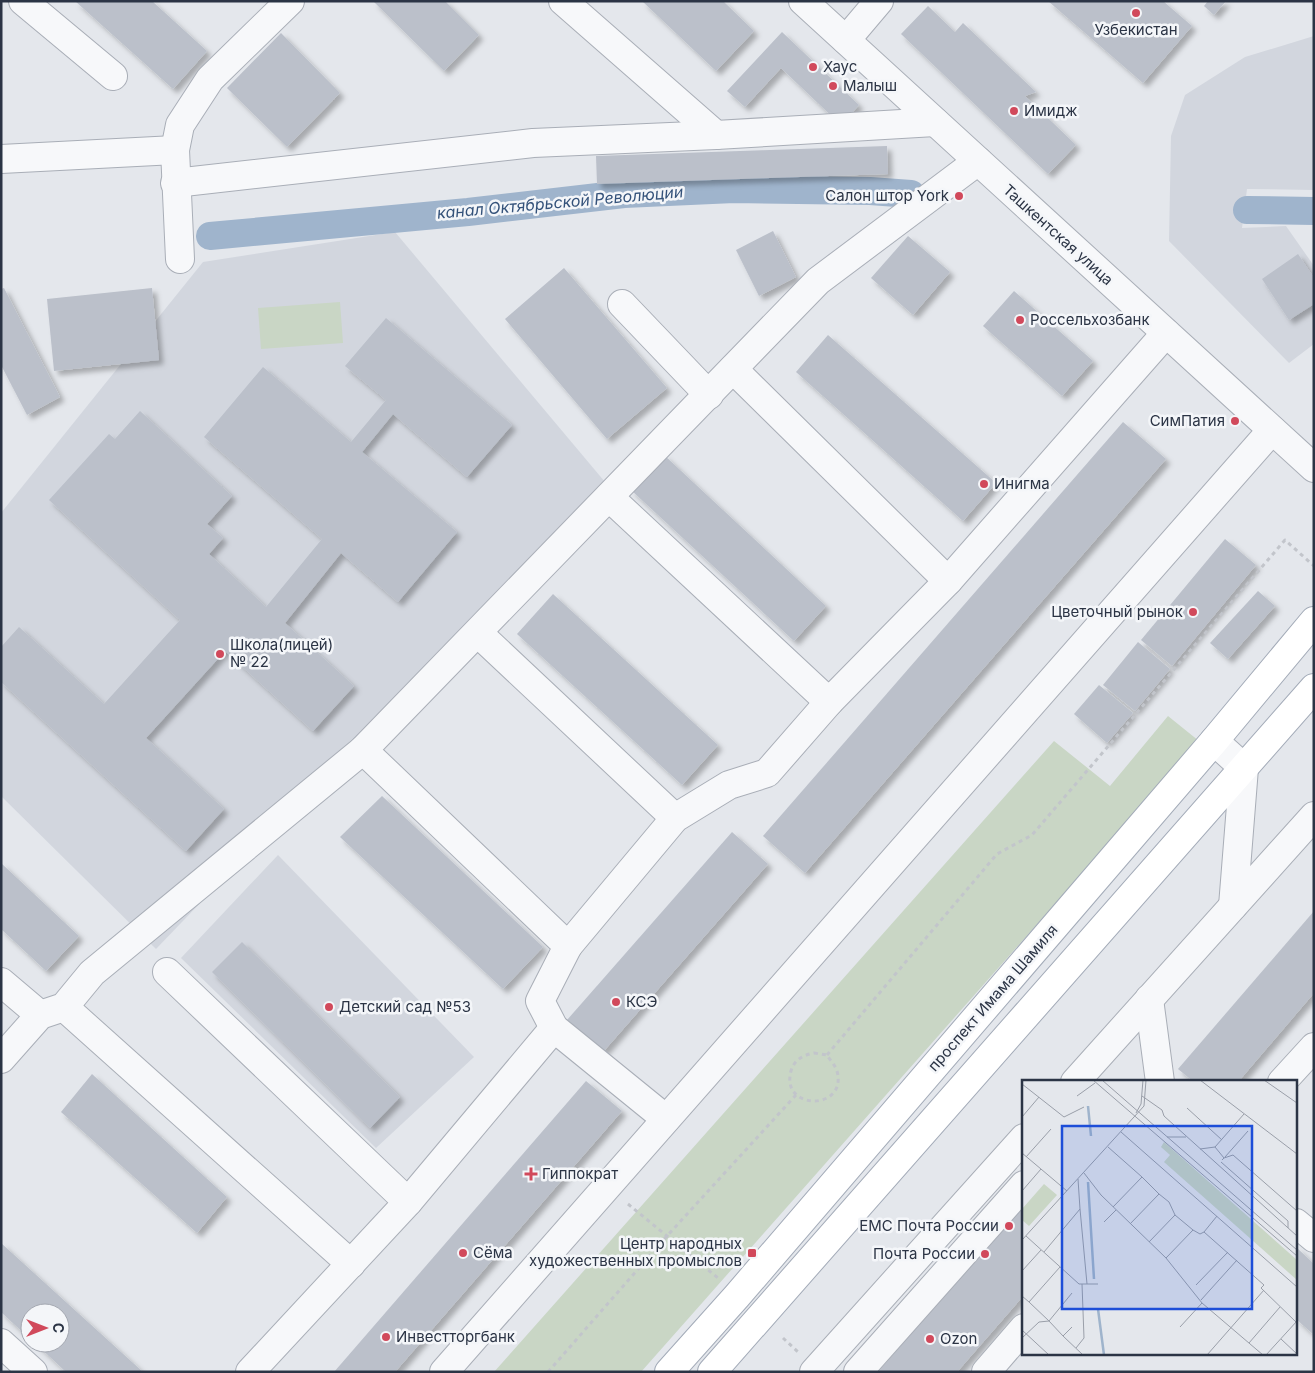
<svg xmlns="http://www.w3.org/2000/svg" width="1315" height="1373" font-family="Inter,sans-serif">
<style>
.built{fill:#d2d6de}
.park{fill:#c9d6c5}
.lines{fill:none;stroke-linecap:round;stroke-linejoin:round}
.canal{stroke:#9fb4cc;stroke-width:28}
.building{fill:#bbc0ca;filter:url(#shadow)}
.minor-casing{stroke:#a9aeb7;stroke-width:30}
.major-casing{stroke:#a3abb8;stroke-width:30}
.path{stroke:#c2c5cb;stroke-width:3;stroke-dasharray:4 4;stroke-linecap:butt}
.minor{stroke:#f7f8fa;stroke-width:28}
.major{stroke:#fff;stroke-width:28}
.poi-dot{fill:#d1495b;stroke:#f4f6f9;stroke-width:2}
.labels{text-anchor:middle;stroke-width:5;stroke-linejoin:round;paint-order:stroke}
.poi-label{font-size:15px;fill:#2b3445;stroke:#f4f6f9;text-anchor:start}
.street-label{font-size:15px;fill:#2b3445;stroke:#f4f6f9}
.water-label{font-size:16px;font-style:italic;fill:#34527a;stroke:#f4f6f9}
.inset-river{fill:none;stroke:#9fb4cc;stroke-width:2.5}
.inset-road{fill:none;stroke:#9a9fa9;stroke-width:1}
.view{fill:#1d4ed8;fill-opacity:0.15;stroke:#1d4ed8;stroke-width:2.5}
.inset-edge{fill:none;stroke:#2b3445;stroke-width:2.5}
</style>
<defs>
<filter id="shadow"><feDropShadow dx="4.5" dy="4.5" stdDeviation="2.5" flood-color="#0004"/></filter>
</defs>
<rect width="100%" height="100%" fill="#e4e7ec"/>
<!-- built -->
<g class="built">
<path d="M 1314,36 L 1314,190 L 1247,189 L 1242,228 L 1286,226 L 1314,266 L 1314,344 L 1289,363 L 1169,241 L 1171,136 L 1185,95 L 1245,57 Z"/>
<path d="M 395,232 L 605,482 L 156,949 L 1,796 L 1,513 L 203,262 Z"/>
<path d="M 278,855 L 474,1057 L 376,1148 L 181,958 Z"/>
</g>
<!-- park -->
<g class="park">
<path d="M 340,302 L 343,343 L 261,349 L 258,308 Z"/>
<path d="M 1168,716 L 1199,741 L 641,1372 L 494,1372 L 1054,741 L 1110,786 Z"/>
</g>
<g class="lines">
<!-- canal -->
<g class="canal">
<path d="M 1247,210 L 1314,211"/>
<path d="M 210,236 L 468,212 L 624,194 L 734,189 L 870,191 L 911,194"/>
</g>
</g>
<!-- building -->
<g class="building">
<path d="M 75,1 L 152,1 L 207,51 L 173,89 Z"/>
<path d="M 373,1 L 445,1 L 479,35 L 444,71 Z"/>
<path d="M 642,1 L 723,1 L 754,31 L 716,71 Z"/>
<path d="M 1048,1 L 1163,1 L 1192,26 L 1143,83 Z"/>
<path d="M 1208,1 L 1226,1 L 1214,15 L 1204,6 Z"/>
<path d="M 928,6 L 955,32 L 963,23 L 1036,92 L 1025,96 L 1076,145 L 1048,174 L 901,34 Z"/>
<path d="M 782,32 L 859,105 L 841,125 L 781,68 L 745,107 L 727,91 Z"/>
<path d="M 281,33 L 340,93 L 287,147 L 227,88 Z"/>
<path d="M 887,146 L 888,174 L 597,184 L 596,156 Z"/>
<path d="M 773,231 L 796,277 L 759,296 L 736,250 Z"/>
<path d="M 908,236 L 950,272 L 913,315 L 871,278 Z"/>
<path d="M 1298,254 L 1314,278 L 1314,304 L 1289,320 L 1262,279 Z"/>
<path d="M 564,268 L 667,388 L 607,439 L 505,319 Z"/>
<path d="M 4,288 L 60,397 L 27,415 L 1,365 L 1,289 Z"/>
<path d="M 152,288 L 159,360 L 54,371 L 47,299 Z"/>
<path d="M 1014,291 L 1093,361 L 1062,396 L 983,326 Z"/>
<path d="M 386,318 L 512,425 L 467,477 L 393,414 L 362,452 L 457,532 L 398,602 L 341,553 L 285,623 L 354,686 L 313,731 L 225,651 L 146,738 L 224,809 L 186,851 L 1,682 L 1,647 L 19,627 L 104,704 L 180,620 L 49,500 L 109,434 L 115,439 L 140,411 L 232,496 L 207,524 L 223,538 L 209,554 L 266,607 L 322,539 L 204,437 L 263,367 L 351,442 L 386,400 L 345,366 Z"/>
<path d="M 828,335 L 996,483 L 963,521 L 796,372 Z"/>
<path d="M 1123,422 L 1166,459 L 805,873 L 763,836 Z"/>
<path d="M 664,455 L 826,606 L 794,641 L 631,490 Z"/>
<path d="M 1225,539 L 1256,565 L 1172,666 L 1141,640 Z"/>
<path d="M 1258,591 L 1275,606 L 1228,659 L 1210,643 Z"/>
<path d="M 553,594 L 718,745 L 682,785 L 517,634 Z"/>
<path d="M 1138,642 L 1170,669 L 1135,711 L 1103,685 Z"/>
<path d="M 1099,685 L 1133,713 L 1107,743 L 1074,714 Z"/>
<path d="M 382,796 L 543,947 L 503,989 L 340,837 Z"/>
<path d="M 732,832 L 768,864 L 603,1052 L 567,1020 Z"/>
<path d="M 1,863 L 79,936 L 46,971 L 1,929 Z"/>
<path d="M 1314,911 L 1314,993 L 1238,1082 L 1194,1082 L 1178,1069 Z"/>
<path d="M 242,942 L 400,1097 L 370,1128 L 212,972 Z"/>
<path d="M 92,1074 L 227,1197 L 197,1233 L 61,1112 Z"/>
<path d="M 586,1081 L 622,1111 L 395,1372 L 334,1372 Z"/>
<path d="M 1024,1203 L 1024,1295 L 957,1372 L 878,1372 Z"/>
<path d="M 1,1243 L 143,1372 L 66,1372 L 35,1343 L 60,1343 L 60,1313 L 30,1313 L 30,1339 L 1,1312 Z"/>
<path d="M 1296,1247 L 1314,1264 L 1314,1335 L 1296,1319 Z"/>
</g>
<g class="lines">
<defs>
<g id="minor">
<path d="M 23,1 L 113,76"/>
<path d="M 563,1 L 716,135 L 935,122"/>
<path d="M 803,1 L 1314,468"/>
<path d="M 846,40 L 879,1"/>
<path d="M 1,159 L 175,150"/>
<path d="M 175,183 L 533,143 L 716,135"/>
<path d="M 180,259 L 175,150 L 180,125 L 210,79 L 290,1"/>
<path d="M 622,304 L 709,395"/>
<path d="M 733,369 L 948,581 L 1166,333"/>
<path d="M 609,497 L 829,702 L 948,581"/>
<path d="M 478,633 L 675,818"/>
<path d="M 1214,741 L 1244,768 L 1233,906"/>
<path d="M 363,750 L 568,946 L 540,1001 L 554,1028 L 666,1119"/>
<path d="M 568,946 L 675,818 L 729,785 L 767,773 L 829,702"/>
<path d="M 167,972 L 408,1202"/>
<path d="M 1,982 L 40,1015"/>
<path d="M 1149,999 L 1160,1082"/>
<path d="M 64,1007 L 351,1264"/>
<path d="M 1,1059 L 40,1015 L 64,1007 L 92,973 L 363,750 L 818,281 L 978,161"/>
<path d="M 1075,1082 L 1314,816"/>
<path d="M 1282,1082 L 1314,1047"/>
<path d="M 1296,1223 L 1314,1238"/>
<path d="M 1,1343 L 33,1372"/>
<path d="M 250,1372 L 408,1202 L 554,1028"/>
<path d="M 444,1372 L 1272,430"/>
<path d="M 814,1372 L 1024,1138"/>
<path d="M 858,1372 L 1024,1185"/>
<path d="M 986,1372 L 1024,1328"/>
</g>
<g id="major">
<path d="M 669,1372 L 737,1296 L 1214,741 L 1314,621"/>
<path d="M 712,1372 L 1314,688"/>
</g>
</defs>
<!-- minor casing -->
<use href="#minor" class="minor-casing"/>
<!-- major casing -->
<use href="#major" class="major-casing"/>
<!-- path -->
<g class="path">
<path d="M 814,1053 L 827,1055 C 830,1060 835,1065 837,1071 C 848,1111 780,1111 791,1071 C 794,1060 803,1055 814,1053 Z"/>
<path d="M 827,1055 L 997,854 L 1032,835 L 1285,540 L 1314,566"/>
<path d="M 628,1204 L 718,1278"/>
<path d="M 783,1338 L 798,1352"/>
<path d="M 548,1372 L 667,1236 L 796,1095"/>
</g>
<!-- minor -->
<use href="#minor" class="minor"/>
<!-- major -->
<use href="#major" class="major"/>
</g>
<!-- markers -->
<g class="poi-dot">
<circle cx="1136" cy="13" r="5"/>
<circle cx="813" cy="67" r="5"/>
<circle cx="833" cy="86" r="5"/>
<circle cx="1014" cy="111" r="5"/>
<circle cx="959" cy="196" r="5"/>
<circle cx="1020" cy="320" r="5"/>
<circle cx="1235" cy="421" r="5"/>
<circle cx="984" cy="484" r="5"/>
<circle cx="1193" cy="612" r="5"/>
<circle cx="220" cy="654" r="5"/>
<circle cx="616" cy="1002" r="5"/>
<circle cx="329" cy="1007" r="5"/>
<path d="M528.5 1166.5h5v5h5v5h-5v5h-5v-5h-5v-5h5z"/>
<circle cx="1009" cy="1226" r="5"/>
<circle cx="463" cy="1253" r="5"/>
<rect x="747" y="1248" width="10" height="10" rx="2.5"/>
<circle cx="985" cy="1254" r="5"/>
<circle cx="386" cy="1337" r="5"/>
<circle cx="930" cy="1339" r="5"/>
</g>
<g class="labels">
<!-- poi labels -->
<g class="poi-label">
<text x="1136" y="35" text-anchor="middle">Узбекистан</text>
<text x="823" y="72">Хаус</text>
<text x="843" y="91">Малыш</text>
<text x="1024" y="116">Имидж</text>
<text x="949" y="201" text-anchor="end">Салон штор York</text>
<text x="1030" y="325">Россельхозбанк</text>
<text x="1225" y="426" text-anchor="end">СимПатия</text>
<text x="994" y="489">Инигма</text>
<text x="1183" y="617" text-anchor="end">Цветочный рынок</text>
<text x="230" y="650">Школа(лицей)<tspan x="230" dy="17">№ 22</tspan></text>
<text x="626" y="1007">КСЭ</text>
<text x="339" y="1012">Детский сад №53</text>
<text x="542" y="1179">Гиппократ</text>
<text x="999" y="1231" text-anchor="end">ЕМС Почта России</text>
<text x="742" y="1249" text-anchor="end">Центр народных<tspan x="742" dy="17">художественных промыслов</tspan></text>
<text x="473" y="1258">Сёма</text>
<text x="975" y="1259" text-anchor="end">Почта России</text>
<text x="396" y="1342">Инвестторгбанк</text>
<text x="940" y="1344">Ozon</text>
</g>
<!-- street labels -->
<g class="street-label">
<text transform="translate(1058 235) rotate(42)" y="5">Ташкентская улица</text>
<text transform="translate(993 998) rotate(-49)" y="5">проспект Имама Шамиля</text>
</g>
<!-- water labels -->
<g class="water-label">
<text transform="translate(560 202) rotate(-5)" y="6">канал Октябрьской Революции</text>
</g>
</g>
<!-- overview -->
<g transform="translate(1022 1080)">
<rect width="275" height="275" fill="#e4e7ec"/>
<path d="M 142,62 L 275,180 L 275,200 L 142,82 L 148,75 L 139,67 ZM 22,104 L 35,115 L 7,146 L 0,140 L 0,129 Z" fill="#c9d6c5"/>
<path class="inset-river" d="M 66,26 L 69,56M 66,102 L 72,199M 76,229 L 82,275"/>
<path class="inset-road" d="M 71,0 L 275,176M 80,0 L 275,170M 178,0 L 275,74M 242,0 L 275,23M 0,4 L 42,37 L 62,27M 55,16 L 73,3M 120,16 L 140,30 L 142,36 L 275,156M 165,28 L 200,60M 114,33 L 119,24 L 121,0M 0,37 L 17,17M 99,52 L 275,207M 145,57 L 164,57M 86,67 L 120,97 L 91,127M 178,69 L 193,67M 0,73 L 45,111M 4,77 L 29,49M 203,77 L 226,51M 202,78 L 211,75 L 275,131M 200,80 L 202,78 L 193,67 L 222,34M 199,82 L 266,141 L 266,148M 62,93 L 79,115 L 144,178 L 180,223 L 241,275M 0,111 L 19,89M 137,114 L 147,122 L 153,135 L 171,150M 58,129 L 65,204M 82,142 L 94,130M 108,144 L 137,114 L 120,97M 182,152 L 242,205 L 239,208 L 274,242M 4,156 L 57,204 L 76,204M 0,160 L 122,26 L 124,0M 127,162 L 153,135M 22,172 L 58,129 L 56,99M 144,178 L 171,150 L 178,154 L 182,152 L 195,136M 0,191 L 19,170M 174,205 L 206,172M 0,216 L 7,222 L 38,187M 179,220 L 215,180M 7,222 L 27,241 L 50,213M 50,247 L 41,256 L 61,275M 158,247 L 180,223M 0,250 L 27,275M 0,258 L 17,242 L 27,241 L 41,256M 259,259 L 275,274M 227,263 L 258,227M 54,268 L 62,258 L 60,204M 185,275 L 242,210M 244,275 L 275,241"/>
<path class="view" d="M 40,46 L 230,46 L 230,229 L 40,229 Z"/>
<rect width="275" height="275" class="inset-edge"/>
</g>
<!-- border -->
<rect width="1315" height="1373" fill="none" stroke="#2b3445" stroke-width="5"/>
<!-- north arrow -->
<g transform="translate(45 1328) rotate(90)"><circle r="24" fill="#f4f6f9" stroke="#a4a8b1"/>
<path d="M0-4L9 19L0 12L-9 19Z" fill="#d1495b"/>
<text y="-8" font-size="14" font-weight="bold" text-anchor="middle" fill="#2b3445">С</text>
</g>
</svg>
